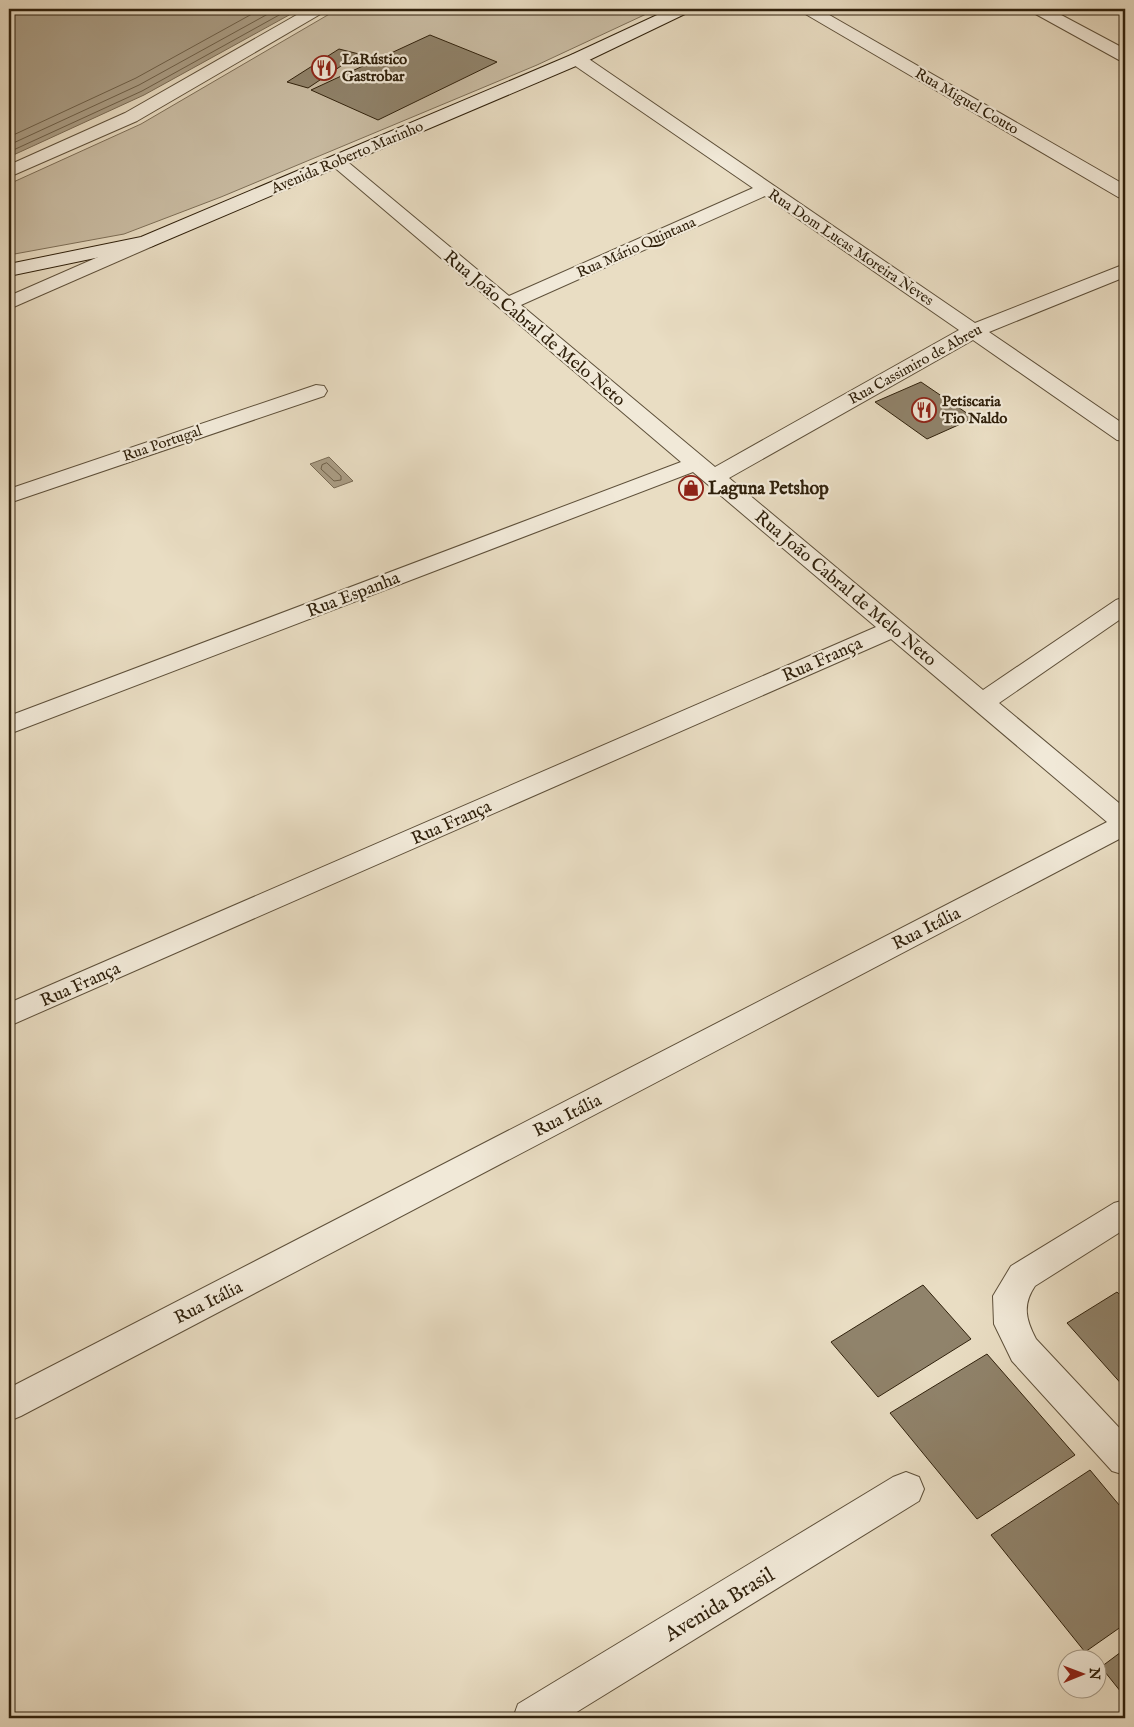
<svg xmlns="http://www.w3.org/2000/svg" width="1134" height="1727" font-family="'IM FELL English',serif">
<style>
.green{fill:#cabda4;stroke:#7d6f58}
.water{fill:#aa9d85;stroke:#796b55}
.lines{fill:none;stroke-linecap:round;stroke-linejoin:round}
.shore{stroke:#6d5f48;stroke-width:1}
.building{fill:#90836b;stroke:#30210c}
.street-casing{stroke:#5e503a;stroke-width:2}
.secondary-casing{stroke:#30210c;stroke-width:2}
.street{fill:#f1e9d8;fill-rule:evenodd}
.secondary{fill:#f1e9d8;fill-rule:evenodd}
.labels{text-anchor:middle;stroke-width:4.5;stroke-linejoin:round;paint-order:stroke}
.far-poi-label{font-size:15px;font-weight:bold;fill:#30210c;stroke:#f1e9d8;text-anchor:start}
.far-street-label{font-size:15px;fill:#30210c;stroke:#f1e9d8}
.street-label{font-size:18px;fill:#30210c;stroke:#f1e9d8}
.poi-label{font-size:18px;font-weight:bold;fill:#30210c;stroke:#f1e9d8;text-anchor:start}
.near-street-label{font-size:21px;fill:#30210c;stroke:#f1e9d8}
</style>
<rect width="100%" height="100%" fill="#e9ddc3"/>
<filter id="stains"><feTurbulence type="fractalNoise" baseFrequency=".004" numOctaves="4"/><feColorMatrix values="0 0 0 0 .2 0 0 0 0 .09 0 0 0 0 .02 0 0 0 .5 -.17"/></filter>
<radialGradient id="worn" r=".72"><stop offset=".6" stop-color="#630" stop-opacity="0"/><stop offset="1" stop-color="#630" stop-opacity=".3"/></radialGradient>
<!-- green -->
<path class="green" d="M 338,9 L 657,9 L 537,65 L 221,197 L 124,234 L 9,255 L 9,184 L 141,124 Z"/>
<!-- water -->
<g class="water">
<path d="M 9,9 L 300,9 L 144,95 L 9,157 Z"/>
<path d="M 329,457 L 353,481 L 334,488 L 310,464 Z"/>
</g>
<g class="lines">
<!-- shore -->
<g class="shore">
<path d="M 9,137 L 136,78 L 261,9"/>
<path d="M 9,145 L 139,85 L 277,9"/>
<path d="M 9,152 L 142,91 L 290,9"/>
<path d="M 327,463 L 341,476 L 341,480 L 334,481 L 321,469 L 322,465 Z"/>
</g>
</g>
<!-- building -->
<g class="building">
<path d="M 430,35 L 497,62 L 378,120 L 311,90 Z"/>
<path d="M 339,49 L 359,54 L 308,88 L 287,82 Z"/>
<path d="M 921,382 L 974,418 L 927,439 L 875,402 Z"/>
<path d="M 923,1285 L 971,1339 L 878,1397 L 831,1342 Z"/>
<path d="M 1117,1292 L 1125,1300 L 1125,1388 L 1067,1323 Z"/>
<path d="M 987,1354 L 1075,1455 L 977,1519 L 890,1413 Z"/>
<path d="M 1090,1470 L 1125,1512 L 1125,1624 L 1085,1652 L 991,1535 Z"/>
<path d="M 1125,1649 L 1125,1697 L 1101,1667 Z"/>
</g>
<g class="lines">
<defs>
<g id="street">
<path d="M 307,9 L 326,9 L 324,12 L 137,121 L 9,177 L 9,165 L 125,113 Z"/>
<path d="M 800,9 L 819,9 L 1125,185 L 1125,199 L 1118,197 L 802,12 Z"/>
<path d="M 1030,9 L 1050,9 L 1125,49 L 1125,61 L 1119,60 L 1032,12 Z"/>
<path d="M 577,54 L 583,55 L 975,323 L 1125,264 L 1125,277 L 989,332 L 1125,425 L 1125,441 L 1117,440 L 973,340 L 729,478 L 983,690 L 1116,600 L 1125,597 L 1125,616 L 999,703 L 1125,808 L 1125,836 L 21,1416 L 9,1421 L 9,1388 L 1107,822 L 891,639 L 9,1026 L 9,1003 L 876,627 L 693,472 L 9,734 L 9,716 L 681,462 L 328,162 L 331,158 L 337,157 L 343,158 L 509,296 L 753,188 L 571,63 L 569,59 L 571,55 ZM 765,196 L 959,330 L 715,467 L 521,305 Z"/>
<path d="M 146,236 L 153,238 L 156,242 L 153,246 L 9,309 L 9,296 Z"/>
<path d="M 316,385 L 324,386 L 327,391 L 324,396 L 9,503 L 9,489 Z"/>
<path d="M 1125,1200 L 1125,1229 L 1035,1286 C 1022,1305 1026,1320 1036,1339 L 1125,1434 L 1125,1475 L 1112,1471 L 1012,1361 L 994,1324 L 993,1296 L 1011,1266 L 1114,1203 Z"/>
<path d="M 906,1472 L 919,1477 L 924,1489 L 919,1501 L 567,1718 L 513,1718 L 518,1704 L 893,1477 Z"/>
</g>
<path id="secondary" d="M 670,9 L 691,9 L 689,12 L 583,63 L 153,246 L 9,276 L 9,264 L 141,237 L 571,55 Z"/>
</defs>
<!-- street casing -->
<use href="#street" class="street-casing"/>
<!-- secondary casing -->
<use href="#secondary" class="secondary-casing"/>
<!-- street -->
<use href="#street" class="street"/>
<!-- secondary -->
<use href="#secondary" class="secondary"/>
</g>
<!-- icons -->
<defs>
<symbol id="restaurant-ring" viewBox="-11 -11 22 22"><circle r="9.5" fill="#f1e9d8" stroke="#8f2418" stroke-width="1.5"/><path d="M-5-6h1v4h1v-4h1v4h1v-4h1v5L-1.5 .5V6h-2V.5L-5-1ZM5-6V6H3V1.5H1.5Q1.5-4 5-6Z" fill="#8f2418"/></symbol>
<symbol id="shop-ring" viewBox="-11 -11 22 22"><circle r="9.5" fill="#f1e9d8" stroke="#8f2418" stroke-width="1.5"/><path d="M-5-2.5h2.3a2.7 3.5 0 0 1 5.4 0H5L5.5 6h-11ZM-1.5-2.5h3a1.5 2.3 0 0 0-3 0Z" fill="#8f2418"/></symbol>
</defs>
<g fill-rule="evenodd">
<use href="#restaurant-ring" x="310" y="54" width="28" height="28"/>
<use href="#restaurant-ring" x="910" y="396" width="28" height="28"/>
<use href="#shop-ring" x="677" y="474" width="28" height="28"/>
</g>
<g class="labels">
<!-- far-poi labels -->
<g class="far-poi-label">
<text x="342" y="64">LaRústico<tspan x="342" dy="17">Gastrobar</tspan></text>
<text x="942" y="406">Petiscaria<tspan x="942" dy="17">Tio Naldo</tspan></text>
</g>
<!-- far-street labels -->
<g class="far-street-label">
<text transform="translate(967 101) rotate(30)" y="5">Rua Miguel Couto</text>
<text transform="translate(347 157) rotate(-23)" y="5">Avenida Roberto Marinho</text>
<text transform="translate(636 247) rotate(-24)" y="5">Rua Mário Quintana</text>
<text transform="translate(851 247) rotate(34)" y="5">Rua Dom Lucas Moreira Neves</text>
<text transform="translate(915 364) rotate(-29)" y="5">Rua Cassimiro de Abreu</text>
<text transform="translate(162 443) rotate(-19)" y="5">Rua Portugal</text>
</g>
<!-- street labels -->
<g class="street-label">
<text transform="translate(535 328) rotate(40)" y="6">Rua João Cabral de Melo Neto</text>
<text transform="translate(846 588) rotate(40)" y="6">Rua João Cabral de Melo Neto</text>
<text transform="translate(353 594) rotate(-21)" y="6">Rua Espanha</text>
<text transform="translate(822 659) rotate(-24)" y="6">Rua França</text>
<text transform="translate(451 822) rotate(-24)" y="6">Rua França</text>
<text transform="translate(926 928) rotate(-27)" y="6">Rua Itália</text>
<text transform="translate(80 984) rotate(-24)" y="6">Rua França</text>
<text transform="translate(567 1115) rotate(-27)" y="6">Rua Itália</text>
<text transform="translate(208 1302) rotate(-27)" y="6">Rua Itália</text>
</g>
<!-- poi labels -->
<g class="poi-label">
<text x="708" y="494">Laguna Petshop</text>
</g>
<!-- near-street labels -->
<g class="near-street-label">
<text transform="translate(719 1604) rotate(-31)" y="7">Avenida Brasil</text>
</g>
</g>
<!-- margin -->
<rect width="1134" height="1727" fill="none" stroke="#e9ddc3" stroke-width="30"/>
<rect x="10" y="10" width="1114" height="1707" fill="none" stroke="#30210c" stroke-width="2.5"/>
<rect x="15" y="15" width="1104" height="1697" fill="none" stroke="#30210c"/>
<!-- north arrow -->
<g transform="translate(1082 1674) rotate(89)"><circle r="24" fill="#f1e9d8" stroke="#a49986"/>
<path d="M0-4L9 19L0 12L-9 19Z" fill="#8f2418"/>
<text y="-8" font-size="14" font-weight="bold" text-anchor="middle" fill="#30210c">N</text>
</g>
<rect width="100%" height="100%" filter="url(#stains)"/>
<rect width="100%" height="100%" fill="url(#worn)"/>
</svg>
